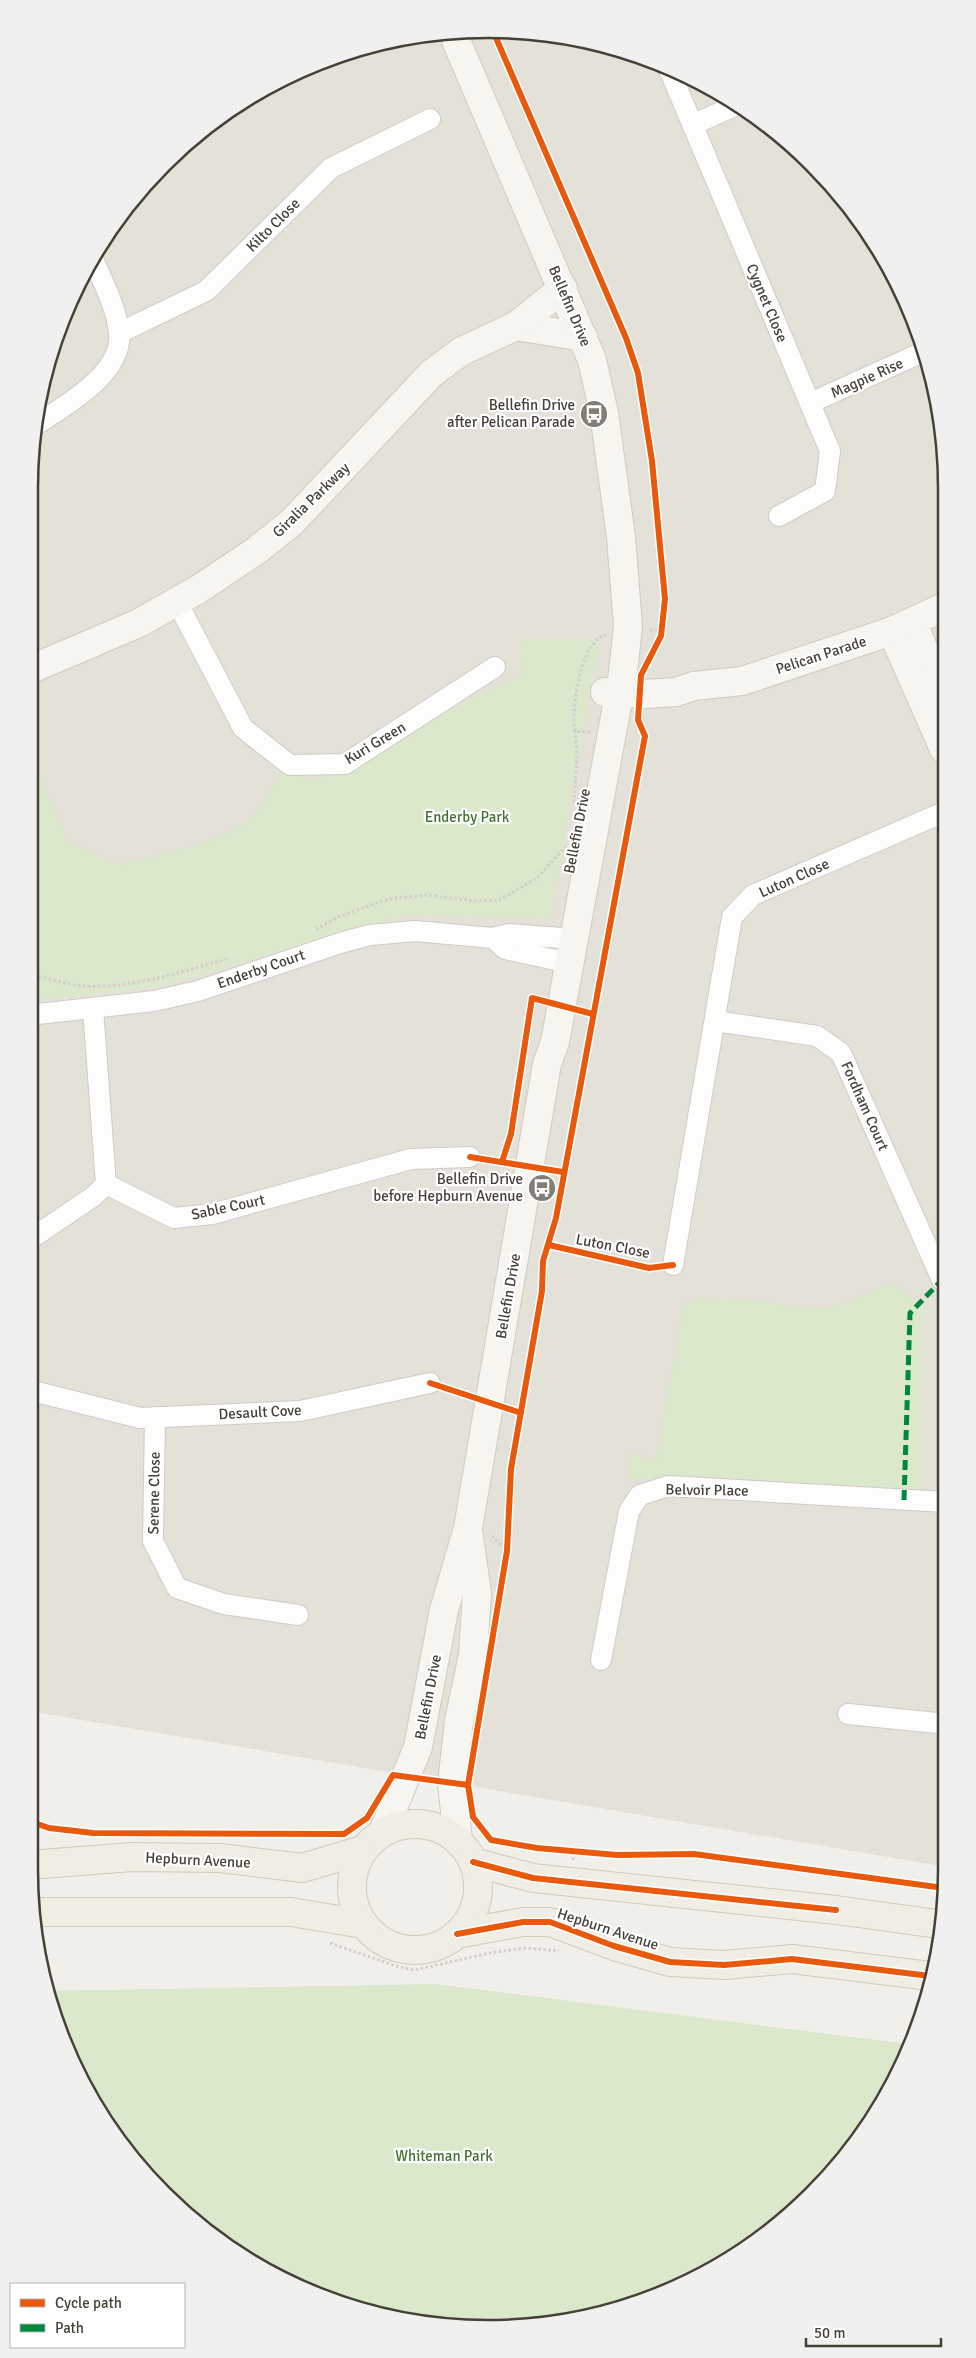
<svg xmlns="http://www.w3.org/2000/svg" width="976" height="2358" font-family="Signika,sans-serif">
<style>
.residential{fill:#e3e1d8}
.green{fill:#dbe8cc}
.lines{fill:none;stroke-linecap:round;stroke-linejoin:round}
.street-casing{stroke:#ceccc8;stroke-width:22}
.secondary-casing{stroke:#ceccc1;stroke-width:30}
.primary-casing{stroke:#d0ccba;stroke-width:30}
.path{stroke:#d1cecb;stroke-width:3;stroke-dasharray:2.5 2.5;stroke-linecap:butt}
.street{stroke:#fdfdfc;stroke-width:20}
.secondary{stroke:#f6f5ef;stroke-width:28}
.primary{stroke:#f0ede4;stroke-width:28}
.quiet{stroke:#00873e;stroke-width:5;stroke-dasharray:10 5;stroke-linecap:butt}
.cycleway-casing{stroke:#fff;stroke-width:9}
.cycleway{stroke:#e8590c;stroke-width:6}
.labels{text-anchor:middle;stroke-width:4.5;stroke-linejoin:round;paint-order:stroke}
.street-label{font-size:15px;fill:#454137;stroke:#fff}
.poi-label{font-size:15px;fill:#454137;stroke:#fff;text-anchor:end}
.park-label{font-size:15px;fill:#427130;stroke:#fff}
.rim{fill:none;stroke:#454137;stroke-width:2.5}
</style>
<rect width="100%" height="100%" fill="#f0efea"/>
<!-- residential -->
<path class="residential" d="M 458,30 L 548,33 L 635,53 L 743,106 L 833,185 L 912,312 L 943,428 L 947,1867 L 29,1711 L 29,488 L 53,341 L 90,259 L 143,185 L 208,124 L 285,76 L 369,44 Z"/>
<!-- green -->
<g class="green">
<path d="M 520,639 L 600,639 L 551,919 L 404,915 L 166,985 L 29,1001 L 29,765 L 40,778 L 68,841 L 119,865 C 156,855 226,843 252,818 C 265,805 272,787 279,771 L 318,779 L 362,763 L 395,746 L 430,717 L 521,676 Z"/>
<path d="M 893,1283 L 925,1309 L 925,1494 L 665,1478 L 627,1480 L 630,1453 L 656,1460 L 684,1305 L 705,1297 L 828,1309 Z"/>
<path d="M 434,1984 L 909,2044 L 852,2150 L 743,2252 L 664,2294 L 578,2320 L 428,2325 L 341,2305 L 259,2268 L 143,2173 L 90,2099 L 53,2018 L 49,1991 Z"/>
</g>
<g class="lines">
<defs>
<g id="street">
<path d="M 669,69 L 830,451 L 825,491 L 779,516"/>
<path d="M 692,125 L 739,104"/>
<path d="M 119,333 L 206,291 L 331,168 L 430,119"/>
<path d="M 810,403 L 923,352"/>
<path d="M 39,423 C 67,404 124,373 119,332 C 116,306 102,280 92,257"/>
<path d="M 177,602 L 243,728 L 290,765 L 345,764 L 495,667"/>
<path d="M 493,938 L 505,949 L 570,963"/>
<path d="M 93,1008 L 106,1184 L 174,1218 L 212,1214 L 411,1159 L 470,1157"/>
<path d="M 29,1015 L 154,1001 L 198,991 L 340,943 L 370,935 L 415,931 L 493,938 L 509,934 L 574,939"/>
<path d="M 715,1021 L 817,1036 L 841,1053 L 942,1280"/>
<path d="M 29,1240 L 94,1196 L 106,1184"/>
<path d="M 673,1265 L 732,917 L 753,895 L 944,812"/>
<path d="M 29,1390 L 140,1418 L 300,1411 L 430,1383"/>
<path d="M 155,1417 L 153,1541 L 177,1588 L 224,1604 L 298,1615"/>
<path d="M 601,1660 L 629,1511 L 640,1495 L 668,1486 L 946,1502"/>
<path d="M 848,1714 L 947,1724"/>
</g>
<g id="secondary">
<path d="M 516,326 L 583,337"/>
<path d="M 913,623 L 944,700"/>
<path d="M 892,631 L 944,749"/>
<path d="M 29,670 L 139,623 L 199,589 L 257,550 L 292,522 L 432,373 L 462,351 L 516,326 L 563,288"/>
<path d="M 605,692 L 645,694 L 676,692 L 694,686 L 742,681 L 892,631 L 944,607"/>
<path d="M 383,1832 L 418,1747 L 444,1610 L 468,1528 L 547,1064 L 555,1042 L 623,673 L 628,626 L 621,537 L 604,413 L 592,360 L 452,31"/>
<path d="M 458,1840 L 452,1783 L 459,1721 L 473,1655 L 477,1593 L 469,1537"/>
</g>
<g id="primary">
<circle cx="415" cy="1887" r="63"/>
<path d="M 473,1862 L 533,1878 L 836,1910 L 938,1924"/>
<path d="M 29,1865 L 132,1857 L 220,1858 L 302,1868 L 363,1850"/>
<path d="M 36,1912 L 291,1912 L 363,1924"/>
<path d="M 457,1934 L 523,1922 L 550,1922 L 614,1946 L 670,1962 L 724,1965 L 792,1959 L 930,1976"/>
</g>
</defs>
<!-- street casing -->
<use href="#street" class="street-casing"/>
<!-- secondary casing -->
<use href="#secondary" class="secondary-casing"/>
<!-- primary casing -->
<use href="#primary" class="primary-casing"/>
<!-- path -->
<g class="path">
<path d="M 650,630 L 662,629"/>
<path d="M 590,732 L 575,731 C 571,709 580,640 606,635"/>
<path d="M 574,803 L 577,755 L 575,731"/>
<path d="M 316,929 L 340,916 L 388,899 L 426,895 L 474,901 L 498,901 L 537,878 L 568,844"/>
<path d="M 29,975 C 47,977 64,984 82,986 C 130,989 181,972 227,959"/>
<path d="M 492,1536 L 507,1551"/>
<path d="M 573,1860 L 575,1851"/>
<path d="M 330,1943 L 396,1966 L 414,1970 L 490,1953 L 526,1948 L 559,1951"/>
</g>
<!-- street -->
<use href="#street" class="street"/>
<!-- secondary -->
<use href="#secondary" class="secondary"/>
<!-- primary -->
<use href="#primary" class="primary"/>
<!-- quiet -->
<path class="quiet" d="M 904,1500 L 910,1313 L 942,1280"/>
<defs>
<g id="cycleway">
<path d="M 493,31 L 626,338 L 638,373 L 652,461 L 665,599 L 661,636 L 641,675 L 638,720 L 645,736 L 556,1218 L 543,1261 L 542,1291 L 511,1469 L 507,1551 L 468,1785 L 473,1817 L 491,1840 L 537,1848 L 617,1855 L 694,1854 L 944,1888"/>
<path d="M 470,1157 L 563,1172"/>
<path d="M 502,1162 L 511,1134 L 532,998 L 593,1014"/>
<path d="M 549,1245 L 649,1268 L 673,1265"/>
<path d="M 430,1383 L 521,1413"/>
<path d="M 29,1821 L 49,1828 L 93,1833 L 344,1834 L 367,1818 L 393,1775 L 468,1785"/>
<path d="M 473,1862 L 533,1878 L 836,1910"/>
<path d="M 457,1934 L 523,1922 L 550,1922 L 614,1946 L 670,1962 L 724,1965 L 792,1959 L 930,1976"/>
</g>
</defs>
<!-- cycleway casing -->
<use href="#cycleway" class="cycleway-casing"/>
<!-- cycleway -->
<use href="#cycleway" class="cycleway"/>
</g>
<!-- icons -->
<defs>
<symbol id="bus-disc" viewBox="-11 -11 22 22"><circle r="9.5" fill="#817e76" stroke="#fff"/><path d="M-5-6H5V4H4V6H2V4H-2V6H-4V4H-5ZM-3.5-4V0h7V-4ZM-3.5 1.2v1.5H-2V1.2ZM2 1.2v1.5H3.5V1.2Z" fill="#fff"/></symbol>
</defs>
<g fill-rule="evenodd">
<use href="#bus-disc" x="578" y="398" width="32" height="32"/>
<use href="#bus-disc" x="526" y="1172" width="32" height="32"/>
</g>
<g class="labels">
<!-- street labels -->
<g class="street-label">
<text transform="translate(273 225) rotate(-45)" y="5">Kilto Close</text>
<text transform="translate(767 303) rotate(67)" y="5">Cygnet Close</text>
<text transform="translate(570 306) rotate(67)" y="5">Bellefin Drive</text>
<text transform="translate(867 378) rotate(-24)" y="5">Magpie Rise</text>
<text transform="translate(311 500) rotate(-44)" y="5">Giralia Parkway</text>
<text transform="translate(821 655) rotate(-18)" y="5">Pelican Parade</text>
<text transform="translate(375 743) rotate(-31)" y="5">Kuri Green</text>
<text transform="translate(577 831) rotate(-79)" y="5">Bellefin Drive</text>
<text transform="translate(794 878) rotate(-24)" y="5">Luton Close</text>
<text transform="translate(261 969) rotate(-19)" y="5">Enderby Court</text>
<text transform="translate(865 1106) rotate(66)" y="5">Fordham Court</text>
<text transform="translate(228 1207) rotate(-12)" y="5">Sable Court</text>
<text transform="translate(613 1246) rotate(11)" y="5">Luton Close</text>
<text transform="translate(508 1296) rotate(-80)" y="5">Bellefin Drive</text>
<text transform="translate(260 1412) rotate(-3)" y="5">Desault Cove</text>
<text transform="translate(707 1490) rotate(1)" y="5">Belvoir Place</text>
<text transform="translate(154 1493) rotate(-89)" y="5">Serene Close</text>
<text transform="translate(428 1697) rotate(-79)" y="5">Bellefin Drive</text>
<text transform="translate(198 1860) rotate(3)" y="5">Hepburn Avenue</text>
<text transform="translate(608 1929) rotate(18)" y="5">Hepburn Avenue</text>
</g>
<!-- poi labels -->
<g class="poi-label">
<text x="575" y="410">Bellefin Drive<tspan x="575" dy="17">after Pelican Parade</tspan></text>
<text x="523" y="1184">Bellefin Drive<tspan x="523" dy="17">before Hepburn Avenue</tspan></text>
</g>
<!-- park labels -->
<g class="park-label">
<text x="467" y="822">Enderby Park</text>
<text x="444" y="2161">Whiteman Park</text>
</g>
</g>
<!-- crop -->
<path d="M0 0H976V2358H0ZM488 38H488A450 450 0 0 1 938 488V1870A450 450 0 0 1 488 2320H488A450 450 0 0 1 38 1870V488A450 450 0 0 1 488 38Z" fill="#f0f0ef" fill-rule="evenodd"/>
<path class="rim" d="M488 38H488A450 450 0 0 1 938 488V1870A450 450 0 0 1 488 2320H488A450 450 0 0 1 38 1870V488A450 450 0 0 1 488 38Z"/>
<!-- legend -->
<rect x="10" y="2283" width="175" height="65" fill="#ffffff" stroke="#b5b3af"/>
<rect x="20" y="2299" width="25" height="8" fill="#e8590c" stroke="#b5b3af"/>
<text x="55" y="2308" font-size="15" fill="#454137">Cycle path</text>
<rect x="20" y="2324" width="25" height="8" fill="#00873e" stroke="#b5b3af"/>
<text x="55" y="2333" font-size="15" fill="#454137">Path</text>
<!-- scale -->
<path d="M806 2338v8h135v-8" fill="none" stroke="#454137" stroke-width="2.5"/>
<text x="814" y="2338" font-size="15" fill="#454137" stroke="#ffffff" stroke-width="4" paint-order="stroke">50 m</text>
</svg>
